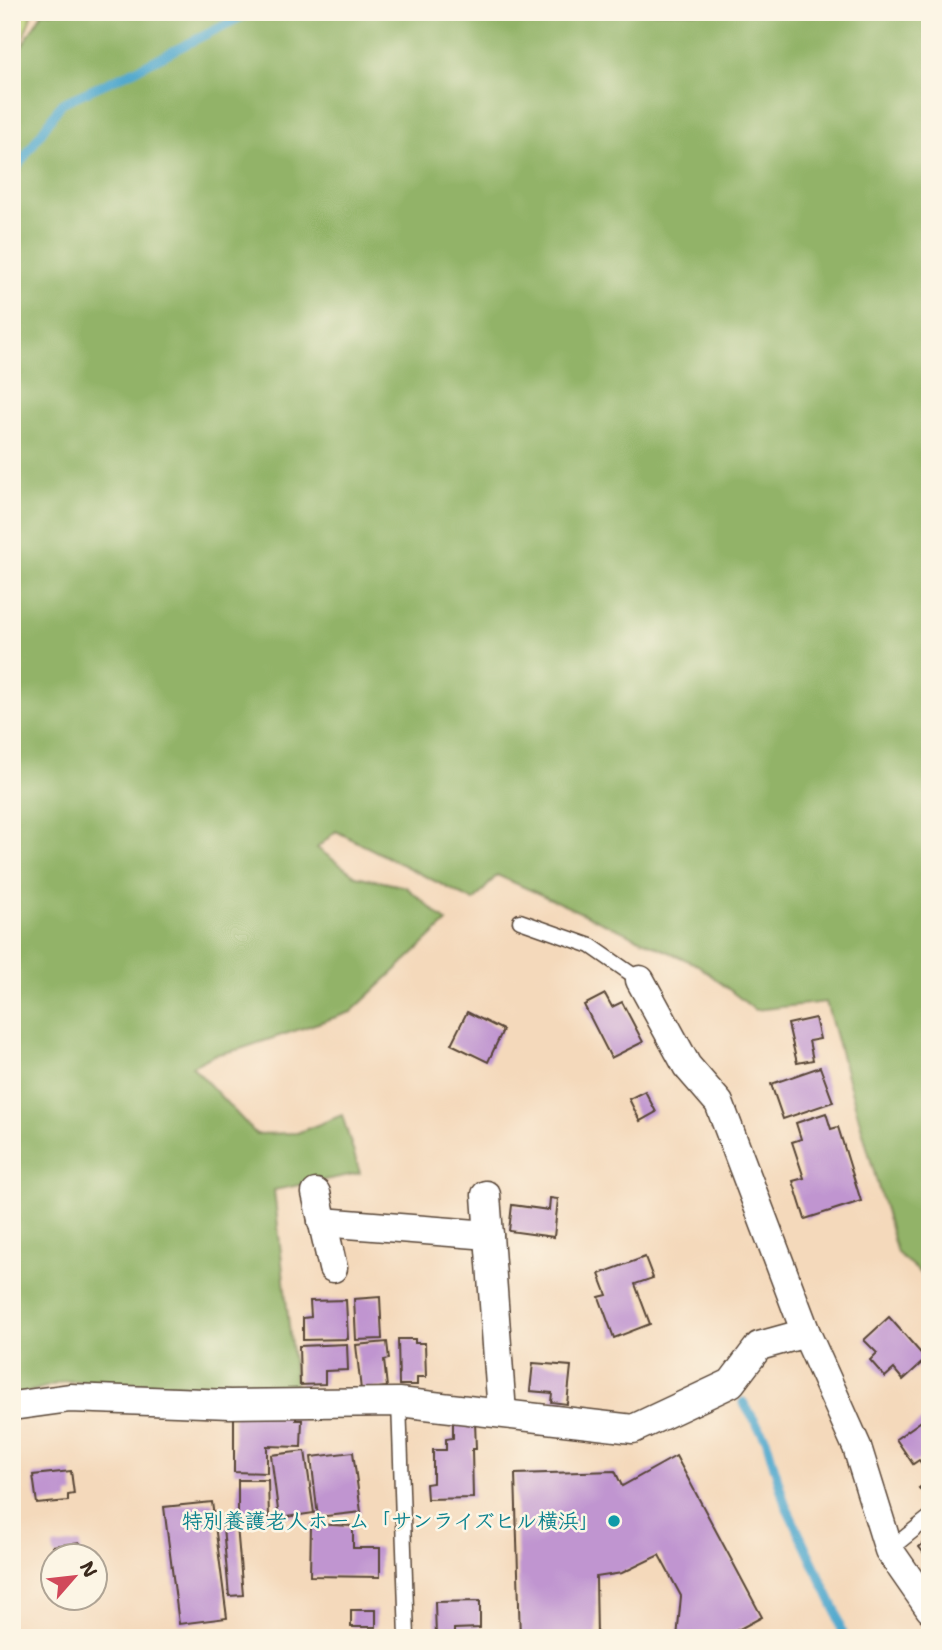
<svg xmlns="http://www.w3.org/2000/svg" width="942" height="1650" font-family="'Shantell Sans','Klee One',sans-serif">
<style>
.green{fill:#b9d176;stroke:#7a7e4a;stroke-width:2}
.forest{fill:#92b367;stroke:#666e42;stroke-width:2}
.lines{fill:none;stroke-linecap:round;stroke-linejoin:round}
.stream{stroke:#51a9ce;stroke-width:9}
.building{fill:#c095d0}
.service-casing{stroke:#574436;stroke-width:17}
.minor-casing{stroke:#574436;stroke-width:31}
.service{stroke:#fff;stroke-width:14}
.minor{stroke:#fff;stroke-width:28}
.culture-dot{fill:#0f9aa8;stroke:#fcf5e5;stroke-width:2.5}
.labels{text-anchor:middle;stroke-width:5;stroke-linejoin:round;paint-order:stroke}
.culture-label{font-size:21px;font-weight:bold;fill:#0d838f;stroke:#fcf5e5;text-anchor:end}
</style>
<rect width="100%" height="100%" fill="#fcf5e5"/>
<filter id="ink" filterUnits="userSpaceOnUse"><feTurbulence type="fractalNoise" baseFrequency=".0143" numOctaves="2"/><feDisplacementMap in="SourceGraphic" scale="14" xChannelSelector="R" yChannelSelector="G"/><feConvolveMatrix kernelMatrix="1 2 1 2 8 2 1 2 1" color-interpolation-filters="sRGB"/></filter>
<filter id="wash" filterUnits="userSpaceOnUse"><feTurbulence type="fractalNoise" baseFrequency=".00686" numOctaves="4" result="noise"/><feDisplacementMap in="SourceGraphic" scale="28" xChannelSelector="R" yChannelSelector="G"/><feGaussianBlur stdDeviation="1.57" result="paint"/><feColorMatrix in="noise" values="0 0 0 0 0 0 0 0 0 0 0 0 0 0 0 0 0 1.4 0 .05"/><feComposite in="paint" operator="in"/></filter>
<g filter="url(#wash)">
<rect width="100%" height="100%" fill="#f4d9bb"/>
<!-- green -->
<path class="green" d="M 12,12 L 33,12 L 12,65 Z"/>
<!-- forest -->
<path class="forest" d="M 43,12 L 930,12 L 930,1281 L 897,1253 L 826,1002 L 755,1010 L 698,965 L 497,875 L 474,901 L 336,831 L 317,848 L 356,876 L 406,887 L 447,922 L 351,1012 L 240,1049 L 214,1055 L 192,1066 L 256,1134 L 297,1133 L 342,1115 L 360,1173 L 274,1190 L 296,1389 L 66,1381 L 12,1397 L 12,62 Z"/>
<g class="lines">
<!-- stream -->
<g class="stream">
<path d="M 12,175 L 62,103 L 131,72 L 251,12"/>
<path d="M 743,1402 L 766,1439 L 785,1504 L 836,1611 L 843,1638"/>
<path d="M 761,1637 L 761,1638"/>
</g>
</g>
<g id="blocks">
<!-- building -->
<g class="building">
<path d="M 605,994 L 612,1007 L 622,1002 L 643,1042 L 611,1058 L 584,1005 Z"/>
<path d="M 467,1012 L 503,1030 L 488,1062 L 451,1044 Z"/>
<path d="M 815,1018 L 820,1039 L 809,1041 L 813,1060 L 797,1063 L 788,1024 Z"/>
<path d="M 820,1067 L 833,1102 L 783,1119 L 771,1084 Z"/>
<path d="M 645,1091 L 656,1112 L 640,1121 L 629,1099 Z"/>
<path d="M 826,1113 L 831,1129 L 838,1127 L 861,1201 L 805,1219 L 793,1181 L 804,1178 L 792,1142 L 801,1139 L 796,1123 Z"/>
<path d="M 550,1198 L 558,1199 L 554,1237 L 509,1231 L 512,1205 L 549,1210 Z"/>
<path d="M 645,1257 L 653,1278 L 635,1284 L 650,1324 L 614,1338 L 599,1297 L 607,1295 L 599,1274 Z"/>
<path d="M 380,1297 L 382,1339 L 356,1340 L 354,1299 Z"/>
<path d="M 346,1300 L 348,1339 L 303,1340 L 303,1318 L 311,1317 L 310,1301 Z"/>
<path d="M 889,1317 L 926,1359 L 903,1380 L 894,1369 L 885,1377 L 870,1360 L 877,1353 L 864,1340 Z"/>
<path d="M 398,1339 L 415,1339 L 415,1343 L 425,1343 L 426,1377 L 417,1377 L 417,1385 L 399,1385 Z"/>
<path d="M 387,1342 L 389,1359 L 384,1360 L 387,1387 L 361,1390 L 356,1345 Z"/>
<path d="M 347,1344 L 348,1370 L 325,1371 L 325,1384 L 300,1385 L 299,1346 Z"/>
<path d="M 533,1363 L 571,1366 L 567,1404 L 551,1402 L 552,1393 L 530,1391 Z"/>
<path d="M 234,1413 L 296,1415 L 296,1420 L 302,1420 L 301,1447 L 267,1446 L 267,1473 L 234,1472 Z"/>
<path d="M 930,1415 L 930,1468 L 926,1470 L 919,1460 L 913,1464 L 896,1439 Z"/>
<path d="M 453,1422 L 475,1422 L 476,1449 L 472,1449 L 473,1498 L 427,1499 L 426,1484 L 433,1483 L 433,1450 L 446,1450 L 446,1439 L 453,1438 Z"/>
<path d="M 305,1451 L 314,1513 L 279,1518 L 271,1455 Z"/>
<path d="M 353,1452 L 361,1512 L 318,1517 L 311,1457 Z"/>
<path d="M 676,1456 L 762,1617 L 723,1638 L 677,1638 L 681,1596 L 659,1555 L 622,1573 L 596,1577 L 597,1638 L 520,1638 L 515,1474 L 615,1471 L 622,1486 Z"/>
<path d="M 71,1471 L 74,1494 L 68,1495 L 68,1501 L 37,1504 L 33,1475 Z"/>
<path d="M 238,1480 L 268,1480 L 269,1518 L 238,1519 Z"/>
<path d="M 930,1480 L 930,1502 L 919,1488 Z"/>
<path d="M 212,1502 L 227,1618 L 179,1624 L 164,1507 Z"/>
<path d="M 311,1524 L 353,1526 L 353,1548 L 380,1548 L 380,1577 L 310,1576 Z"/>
<path d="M 237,1526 L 243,1595 L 229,1596 L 223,1527 Z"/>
<path d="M 930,1538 L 930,1561 L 919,1547 Z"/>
<path d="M 80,1543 L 81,1556 L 54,1556 L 53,1546 Z"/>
<path d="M 480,1601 L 480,1628 L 454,1629 L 454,1634 L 480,1634 L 480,1638 L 436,1638 L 435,1602 Z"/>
<rect x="351" y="1610" width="25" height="17"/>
</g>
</g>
</g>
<g filter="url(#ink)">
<use href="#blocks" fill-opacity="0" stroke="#574436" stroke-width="2"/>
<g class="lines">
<defs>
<g id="service">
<path d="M 520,921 L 591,946 L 640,980"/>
<path d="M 399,1402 L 407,1638"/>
<path d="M 889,1550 L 930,1517"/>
</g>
<g id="minor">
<path d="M 640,980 L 687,1066 L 719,1103 L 806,1333"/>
<path d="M 316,1193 L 333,1268"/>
<path d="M 486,1195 L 502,1413"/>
<path d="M 322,1222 L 489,1235"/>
<path d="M 12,1406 L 70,1398 L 230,1404 L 399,1402 L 633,1429 L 731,1383 L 759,1346 L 806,1333 L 857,1447 L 889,1550 L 930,1609"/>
</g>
</defs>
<!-- service casing -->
<use href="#service" class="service-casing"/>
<!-- minor casing -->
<use href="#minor" class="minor-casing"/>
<!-- service -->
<use href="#service" class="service"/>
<!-- minor -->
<use href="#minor" class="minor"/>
</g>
</g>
<!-- markers -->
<circle class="culture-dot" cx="614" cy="1521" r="7"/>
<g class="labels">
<!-- culture labels -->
<g class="culture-label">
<text x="600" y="1528">特別養護老人ホーム「サンライズヒル横浜」</text>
</g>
</g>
<!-- margin -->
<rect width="942" height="1650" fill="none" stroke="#fcf5e5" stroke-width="42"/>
<!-- north arrow -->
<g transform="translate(74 1577) rotate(62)"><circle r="33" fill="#fcf5e5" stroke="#afa495" stroke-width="2"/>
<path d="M0-5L12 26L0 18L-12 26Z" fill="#d1495b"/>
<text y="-10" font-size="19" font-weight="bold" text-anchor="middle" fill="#3b2a1e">N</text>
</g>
</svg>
